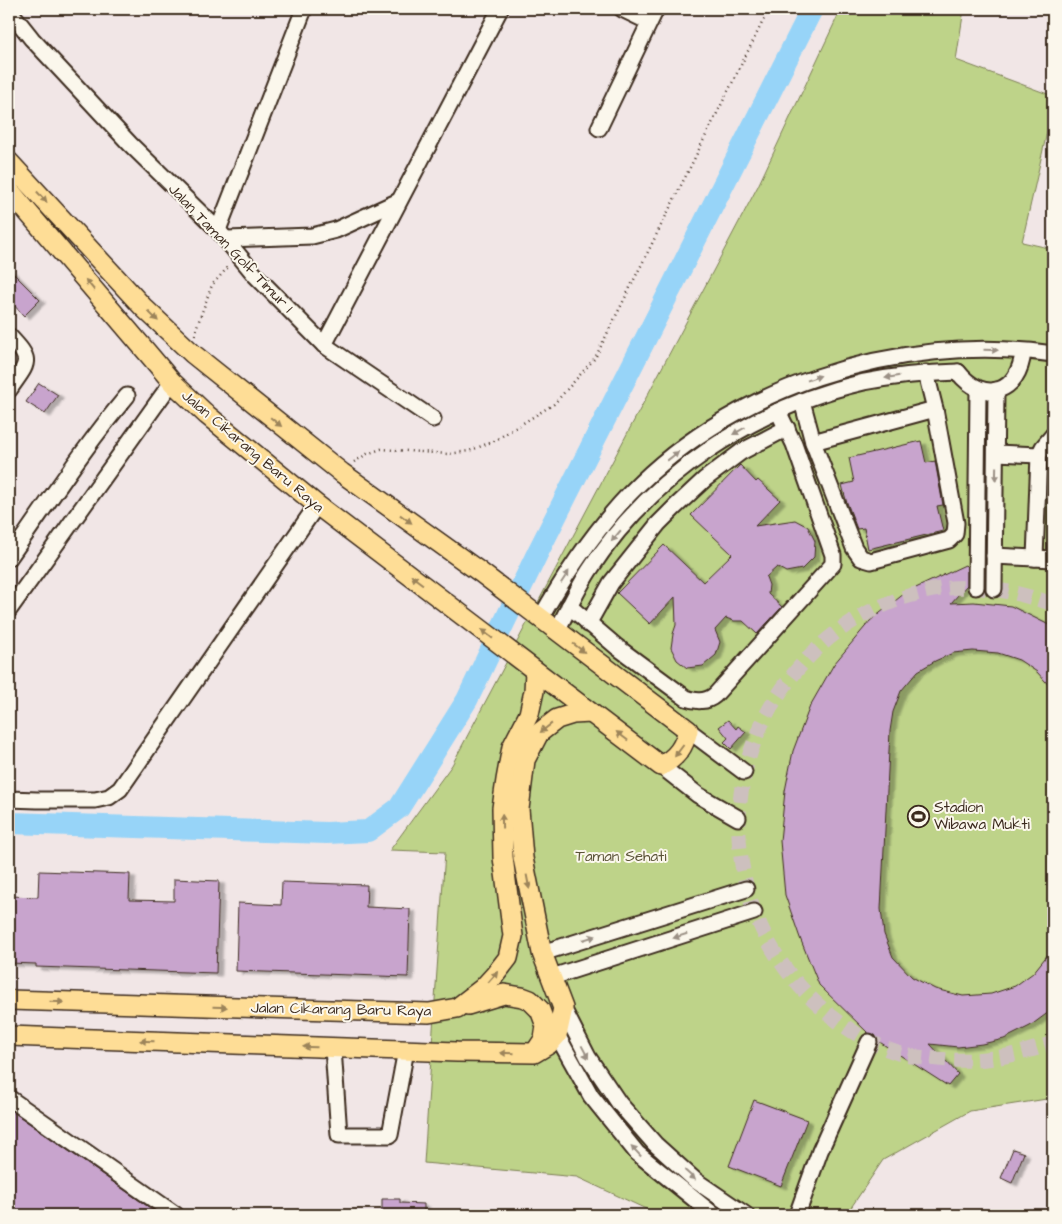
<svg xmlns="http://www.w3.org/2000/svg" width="1062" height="1224" font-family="'Architects Daughter',sans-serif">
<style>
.green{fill:#bed389;stroke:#7c7e54}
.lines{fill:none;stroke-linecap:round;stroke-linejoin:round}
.river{stroke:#97d4f8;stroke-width:22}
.building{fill:#c8a4cd;stroke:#3b2a1e;filter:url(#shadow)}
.minor-tunnel{stroke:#cdc0be;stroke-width:15;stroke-dasharray:15 8;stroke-linecap:butt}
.minor-casing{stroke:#3b2a1e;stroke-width:19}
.major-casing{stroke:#3b2a1e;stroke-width:22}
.path{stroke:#3b2a1e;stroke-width:2.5;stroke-dasharray:1 4;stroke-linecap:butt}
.minor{stroke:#fbf7ec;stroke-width:15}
.major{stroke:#fedd96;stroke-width:19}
.oneway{fill:#9c845a}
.oneway2{fill:#9b9085}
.labels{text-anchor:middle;stroke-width:4;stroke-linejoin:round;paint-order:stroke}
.street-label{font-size:15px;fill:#3b2a1e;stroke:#fbf7ec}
.poi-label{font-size:15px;fill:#3b2a1e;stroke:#fbf7ec;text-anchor:start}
.park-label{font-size:15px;fill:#5c5439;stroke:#fbf7ec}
</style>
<defs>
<filter id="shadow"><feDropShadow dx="5.5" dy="3" stdDeviation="1" flood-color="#0004"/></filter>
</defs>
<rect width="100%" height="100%" fill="#f1e6e6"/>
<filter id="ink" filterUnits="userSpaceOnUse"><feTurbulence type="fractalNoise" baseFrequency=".02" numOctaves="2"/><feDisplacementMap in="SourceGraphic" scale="10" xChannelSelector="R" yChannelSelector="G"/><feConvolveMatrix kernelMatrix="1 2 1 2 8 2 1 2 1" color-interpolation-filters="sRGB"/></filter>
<g filter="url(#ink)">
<!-- green -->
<path class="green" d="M 841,9 L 964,9 L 956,60 L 1053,96 L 1053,106 L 1022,242 L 1053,249 L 1053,1098 L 970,1111 L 883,1160 L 846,1215 L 659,1215 L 577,1177 L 424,1163 L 445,852 L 390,850 L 452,765 L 758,186 Z"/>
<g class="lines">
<!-- river -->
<path class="river" d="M 9,823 L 327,833 L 368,831 L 399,808 L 467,700 L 538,552 L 812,9"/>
</g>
<!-- building -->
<g class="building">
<path d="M 9,269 L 40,300 L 24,316 L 9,300 Z"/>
<path d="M 39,383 L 58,395 L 45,414 L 26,402 Z"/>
<path d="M 921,441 L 926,463 L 935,461 L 943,505 L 937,506 L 943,531 L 868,549 L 864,528 L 857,529 L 846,500 L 842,485 L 854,482 L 849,458 Z"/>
<path d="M 740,465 L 756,482 L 758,480 L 780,500 L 755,526 L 795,520 L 808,527 L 815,541 L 814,557 L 802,569 L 786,572 L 777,567 L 766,577 L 769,585 L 768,594 L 782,607 L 757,634 L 743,621 L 734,621 L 726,618 L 715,630 L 720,642 L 716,655 L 703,666 L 687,668 L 677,660 L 671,648 L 673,634 L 676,625 L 675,597 L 650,624 L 617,593 L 664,545 L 703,582 L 732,554 L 691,515 Z"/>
<path d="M 965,565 L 967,567 L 967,585 L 951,603 L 974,602 L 1011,606 L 1053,627 L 1053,690 L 1037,672 L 1019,660 L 998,653 L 973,651 L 953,653 L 935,661 L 918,671 L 901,691 L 893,712 L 890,731 L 881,909 L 884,934 L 893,957 L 912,977 L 935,989 L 963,996 L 991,994 L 1015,986 L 1033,973 L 1053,948 L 1053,1009 L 1030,1026 L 1004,1039 L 982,1044 L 958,1047 L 930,1044 L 958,1074 L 948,1086 L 878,1041 L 876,1036 L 868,1033 L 819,985 L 800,938 L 785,895 L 780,841 L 785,791 L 793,751 L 810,706 L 834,664 L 870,621 L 905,593 Z"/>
<path d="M 728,720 L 736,729 L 738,726 L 746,732 L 731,749 L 724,742 L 728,738 L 719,727 Z"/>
<path d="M 39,871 L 130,874 L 129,900 L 174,901 L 174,879 L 219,881 L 216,973 L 36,967 L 36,964 L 9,963 L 9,896 L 38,897 Z"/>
<path d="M 282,882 L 367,885 L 366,907 L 410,909 L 408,977 L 236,971 L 238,903 L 281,905 Z"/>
<path d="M 754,1100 L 807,1120 L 781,1186 L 729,1166 Z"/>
<path d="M 9,1109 L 160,1215 L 9,1215 Z"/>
<path d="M 1013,1149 L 1024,1153 L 1012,1183 L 1001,1178 Z"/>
<path d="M 382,1199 L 400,1199 L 400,1203 L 424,1204 L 424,1215 L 382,1215 Z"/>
</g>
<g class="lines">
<!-- minor-tunnel -->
<path class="minor-tunnel" d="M 1053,604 C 982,580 927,580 860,617 C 821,639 791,672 769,710 C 715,807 735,927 816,1003 C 841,1026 871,1046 905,1055 C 912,1057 920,1057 928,1058 C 973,1064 1010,1058 1053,1043"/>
<defs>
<g id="minor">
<path d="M 622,9 L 649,22"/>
<path d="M 9,10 L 32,39 L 130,144 L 218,230 L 255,275 L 324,345 L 433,419"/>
<path d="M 599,128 L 656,9"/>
<path d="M 218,230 L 304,9"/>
<path d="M 227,239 L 312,236 L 336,230 L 399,201"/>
<path d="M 9,336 C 34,362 28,362 9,390"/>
<path d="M 324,345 L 500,9"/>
<path d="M 958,372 C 984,405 1019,393 1023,352"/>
<path d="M 802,401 L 813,442 L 854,548 L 861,558 L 871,561 L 949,540 L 955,534 L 956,523 L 935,409 L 926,373"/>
<path d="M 813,442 L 935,409"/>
<path d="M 996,453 L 1039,455"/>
<path d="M 994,556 L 1053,559"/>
<path d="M 9,558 C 48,503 84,447 127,396"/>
<path d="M 1035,558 L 1039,455 L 1043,447 L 1053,435"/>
<path d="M 976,587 L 978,389"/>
<path d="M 994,589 L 996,390"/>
<path d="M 569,606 L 617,647 L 686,698 C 696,702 707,702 715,695 L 833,564 L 833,555 L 794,444 L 778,411"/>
<path d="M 9,610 L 172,382"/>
<path d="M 540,619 C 563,578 588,540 620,504 C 725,387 898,332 1053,354"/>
<path d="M 588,624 L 611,583 L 658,524 L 675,507 L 705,479 L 741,452 L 787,428"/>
<path d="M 557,631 C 567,611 577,590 589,571 C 650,476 754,407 864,382 C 895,376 926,373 958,372"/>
<path d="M 688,730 L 744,772"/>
<path d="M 661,766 L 698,795 L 738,818"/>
<path d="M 9,799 L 37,800 L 95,800 L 109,797 L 120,789 L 317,505"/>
<path d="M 542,953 L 746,889"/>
<path d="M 552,977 L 754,912"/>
<path d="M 563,1008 L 588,1057 L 619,1103 L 655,1144 L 696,1181 L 746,1215"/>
<path d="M 557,1035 L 591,1096 L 637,1153 L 714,1215"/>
<path d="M 333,1048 L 339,1135 L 390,1135 L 406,1050"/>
<path d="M 9,1098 L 176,1215"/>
<path d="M 797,1215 L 820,1151 L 869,1042"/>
</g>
<g id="major">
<path d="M 9,162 L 143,307 L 193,354 L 342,473 L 480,572 L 688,730 C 684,747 677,757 661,766 L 317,505 L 207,415 L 172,382 L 151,357 L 9,190"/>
<path d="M 9,1000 L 429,1013 L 457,1008 L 483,988 L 494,976 L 508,958 L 513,936 L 503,857 L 502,808 L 506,780 L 512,747 L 529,714 L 534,691 L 535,671"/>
<path d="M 468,1005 L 504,994 L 522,997 L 530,1000 L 540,1010 L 546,1026 L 544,1039 L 538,1048"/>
<path d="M 9,1036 L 457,1052 L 534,1053 L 549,1044 L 557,1035 L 563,1008 L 542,953 L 523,858 L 519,809 L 525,760 L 539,733 L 557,719 L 573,714 L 591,713"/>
</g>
</defs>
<!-- minor casing -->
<use href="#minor" class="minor-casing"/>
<!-- major casing -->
<use href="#major" class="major-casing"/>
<!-- path -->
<g class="path">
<path d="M 195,335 L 197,326 L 212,285 L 230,265"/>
<path d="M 354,462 L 367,454 L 381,449 L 448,454 L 469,451 L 494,441 L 554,404 L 595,358 L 769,9"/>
</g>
<!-- minor -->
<use href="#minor" class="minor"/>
<!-- major -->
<use href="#major" class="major"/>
</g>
<!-- one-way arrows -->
<defs><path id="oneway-solid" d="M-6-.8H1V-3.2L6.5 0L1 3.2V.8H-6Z" transform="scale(1.25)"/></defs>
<g class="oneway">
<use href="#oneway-solid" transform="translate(42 197) rotate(47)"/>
<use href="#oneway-solid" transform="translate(90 285) rotate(-130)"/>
<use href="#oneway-solid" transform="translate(153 316) rotate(44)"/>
<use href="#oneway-solid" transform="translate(276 422) rotate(39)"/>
<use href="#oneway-solid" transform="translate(406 519) rotate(36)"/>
<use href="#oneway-solid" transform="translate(417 580) rotate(-143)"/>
<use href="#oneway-solid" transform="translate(487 634) rotate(-142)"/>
<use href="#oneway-solid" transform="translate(579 648) rotate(37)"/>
<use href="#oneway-solid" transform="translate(546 728) rotate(142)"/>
<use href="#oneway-solid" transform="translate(622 736) rotate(-143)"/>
<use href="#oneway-solid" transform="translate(679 751) rotate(127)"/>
<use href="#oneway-solid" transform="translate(502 821) rotate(-91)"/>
<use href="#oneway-solid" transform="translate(528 882) rotate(79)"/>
<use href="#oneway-solid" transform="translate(493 977) rotate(-49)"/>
<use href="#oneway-solid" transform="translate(57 1002) rotate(2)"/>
<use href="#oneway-solid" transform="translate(220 1007) rotate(2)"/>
<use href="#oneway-solid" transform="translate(147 1041) rotate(-178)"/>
<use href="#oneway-solid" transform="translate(310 1047) rotate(-178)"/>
<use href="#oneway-solid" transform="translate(507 1053) rotate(-179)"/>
</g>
<g class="oneway2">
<use href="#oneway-solid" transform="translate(991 350) rotate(2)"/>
<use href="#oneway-solid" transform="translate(892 377) rotate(171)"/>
<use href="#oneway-solid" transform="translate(814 378) rotate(-20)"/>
<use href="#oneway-solid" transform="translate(739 431) rotate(150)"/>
<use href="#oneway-solid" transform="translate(673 456) rotate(-38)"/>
<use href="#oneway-solid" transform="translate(996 474) rotate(91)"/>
<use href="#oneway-solid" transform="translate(616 536) rotate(130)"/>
<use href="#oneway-solid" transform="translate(565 577) rotate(-57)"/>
<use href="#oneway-solid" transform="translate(680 936) rotate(163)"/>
<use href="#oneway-solid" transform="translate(589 938) rotate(-17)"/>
<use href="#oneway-solid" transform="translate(585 1052) rotate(62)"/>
<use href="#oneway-solid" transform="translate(636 1151) rotate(-133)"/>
<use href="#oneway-solid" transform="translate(690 1175) rotate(42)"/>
</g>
</g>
<!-- icons -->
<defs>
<symbol id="stadium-ring" viewBox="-11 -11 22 22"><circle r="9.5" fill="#fbf7ec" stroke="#3b2a1e" stroke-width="1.5"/><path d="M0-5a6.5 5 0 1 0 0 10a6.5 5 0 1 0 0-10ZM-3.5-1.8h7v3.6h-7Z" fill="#3b2a1e"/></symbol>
</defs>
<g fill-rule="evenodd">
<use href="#stadium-ring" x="906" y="804" width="25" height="25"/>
</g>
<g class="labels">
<!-- street labels -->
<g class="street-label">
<text transform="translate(231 248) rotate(46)" y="5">Jalan Taman Golf Timur 1</text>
<text transform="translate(253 451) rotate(40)" y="5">Jalan Cikarang Baru Raya</text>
<text transform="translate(341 1009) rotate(1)" y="5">Jalan Cikarang Baru Raya</text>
</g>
<!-- poi labels -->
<g class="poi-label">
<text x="934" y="812">Stadion<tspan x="934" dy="17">Wibawa Mukti</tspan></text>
</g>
<!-- park labels -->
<g class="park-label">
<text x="621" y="861">Taman Sehati</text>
</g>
</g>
<!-- margin -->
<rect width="1062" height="1224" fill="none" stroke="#fbf7ec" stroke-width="30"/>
<rect x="15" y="15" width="1032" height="1194" fill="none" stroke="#3b2a1e" stroke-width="2" filter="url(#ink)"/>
</svg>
